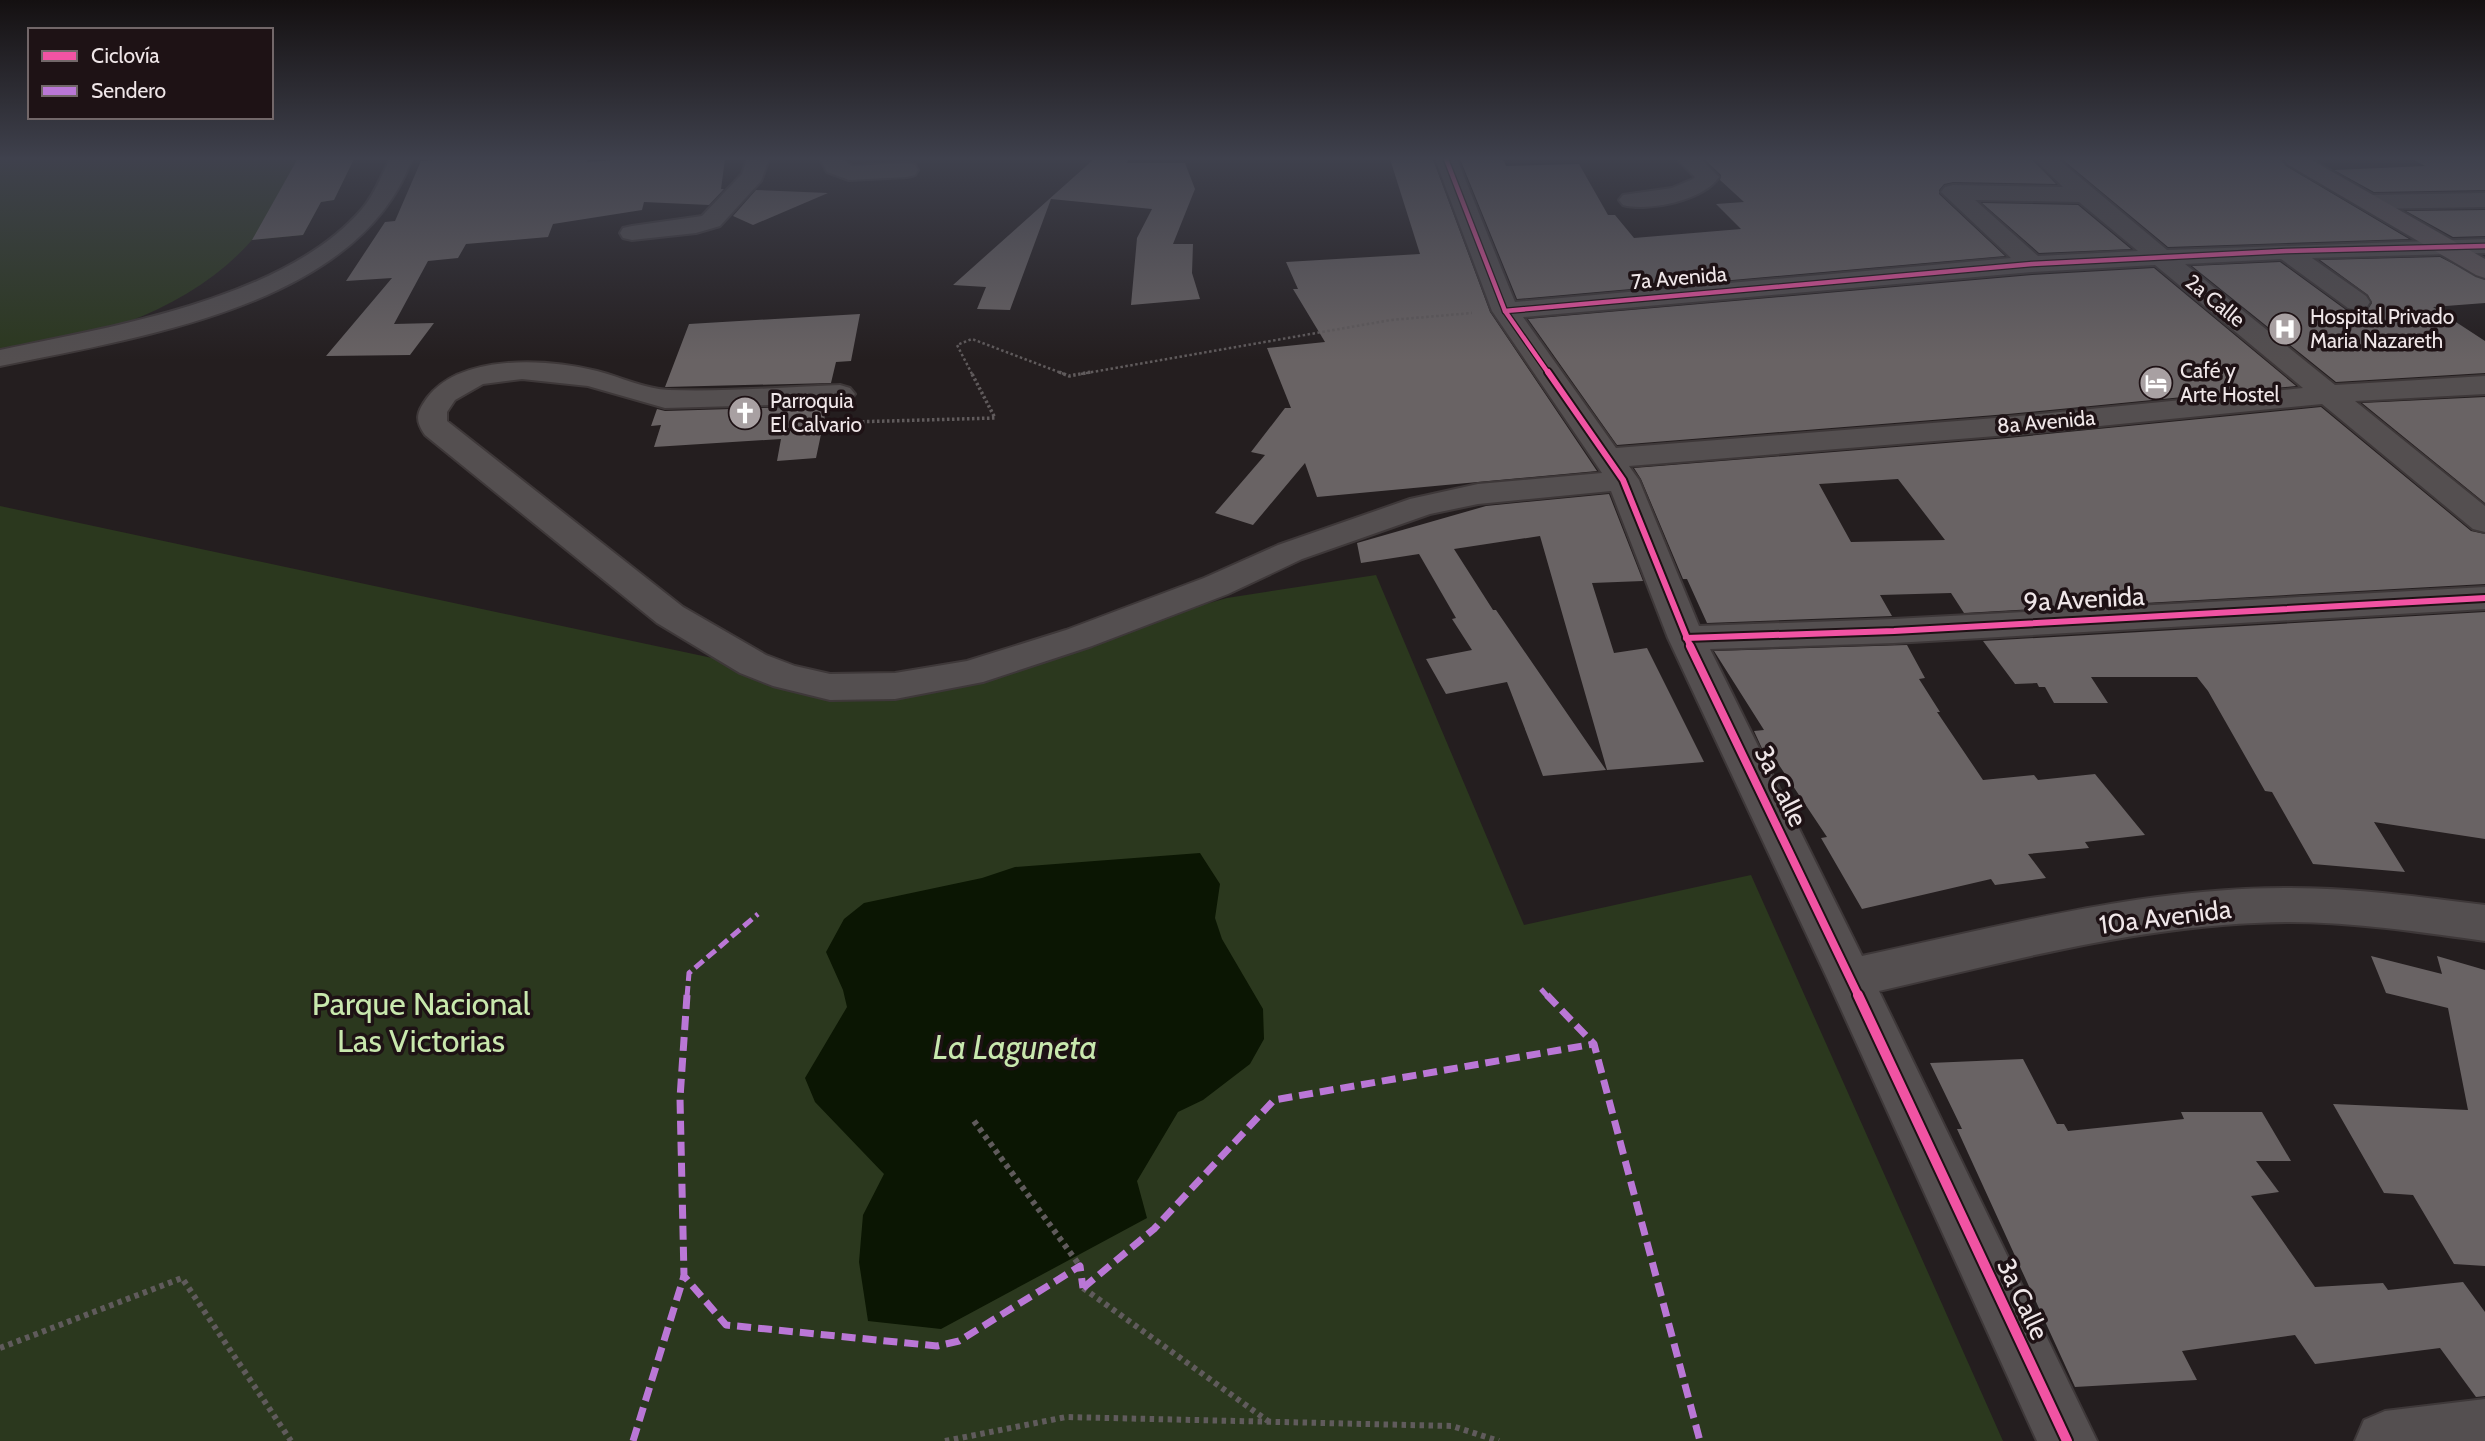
<svg xmlns="http://www.w3.org/2000/svg" width="2485" height="1441" font-family="Cabin,sans-serif">
<style>
.green{fill:#2b381e}
.water{fill:#0b1603}
.building{fill:#696364;fill-rule:evenodd}
.lines{fill:none;stroke-linecap:round;stroke-linejoin:round}
.minor-casing{stroke:#3e3839;stroke-width:4}
.major-casing{stroke:#3e3839;stroke-width:4}
.path-far2{stroke:#605b5c;stroke-width:2.5;stroke-dasharray:2.5 2.5;stroke-linecap:butt}
.path-far1{stroke:#605b5c;stroke-width:3.5;stroke-dasharray:2.5 2.5;stroke-linecap:butt}
.path{stroke:#605b5c;stroke-width:6;stroke-dasharray:4.5 4.5;stroke-linecap:butt}
.minor{fill:#544f50;fill-rule:evenodd}
.major{fill:#61585a;fill-rule:evenodd}
.quiet-far1{stroke:#ba77d6;stroke-width:5;stroke-dasharray:11 5;stroke-linecap:butt}
.quiet{stroke:#ba77d6;stroke-width:7;stroke-dasharray:14 7;stroke-linecap:butt}
.cycleway-far3-casing{stroke:#1e1215;stroke-width:7}
.cycleway-far2-casing{stroke:#1e1215;stroke-width:10}
.cycleway-far1-casing{stroke:#1e1215;stroke-width:12}
.cycleway-casing{stroke:#1e1215;stroke-width:14}
.cycleway-far3{stroke:#f153a3;stroke-width:4.5}
.cycleway-far2{stroke:#f153a3;stroke-width:6}
.cycleway-far1{stroke:#f153a3;stroke-width:8}
.cycleway{stroke:#f153a3;stroke-width:10}
.labels{text-anchor:middle;stroke-width:7;stroke-linejoin:round;paint-order:stroke}
.far-street-label{font-size:21px;fill:#efe6e8;stroke:#1e1215}
.far-poi-label{font-size:21px;fill:#efe6e8;stroke:#1e1215;text-anchor:start}
.street-label{font-size:26px;fill:#efe6e8;stroke:#1e1215}
.near-park-label{font-size:32px;fill:#c8e8ad;stroke:#1e1215}
.near-water-label{font-size:33px;font-style:italic;fill:#c8e8ae;stroke:#1e1215}
</style>
<rect width="100%" height="100%" fill="#241e1f"/>
<!-- green -->
<g class="green">
<path d="M 0,159 L 354,159 L 334,200 L 321,202 L 303,235 L 252,240 C 188,313 91,337 0,359 Z"/>
<path d="M 0,506 L 829,683 L 957,674 L 1227,598 L 1376,575 L 1524,925 L 1751,875 L 2003,1441 L 0,1441 Z"/>
</g>
<!-- water -->
<path class="water" d="M 1200,853 L 1220,884 L 1215,918 L 1222,939 L 1263,1009 L 1264,1039 L 1250,1064 L 1203,1100 L 1178,1112 L 1137,1181 L 1147,1218 L 941,1329 L 868,1321 L 859,1262 L 863,1215 L 884,1174 L 815,1102 L 805,1078 L 847,1007 L 843,990 L 826,952 L 844,919 L 864,903 L 982,878 L 1015,867 Z"/>
<!-- building -->
<g class="building">
<path d="M 318,159 L 354,159 L 334,200 L 321,202 L 303,235 L 252,240 L 297,160 Z"/>
<path d="M 453,159 L 588,159 L 587,162 L 628,159 L 725,159 L 721,189 L 724,189 L 709,205 L 644,202 L 642,210 L 553,224 L 548,237 L 466,244 L 458,258 L 428,261 L 394,324 L 434,323 L 410,355 L 326,356 L 392,278 L 346,281 L 385,222 L 395,221 L 421,161 Z"/>
<path d="M 1094,159 L 1128,159 L 1127,163 L 1185,163 L 1195,189 L 1173,244 L 1193,244 L 1192,273 L 1200,299 L 1131,305 L 1137,238 L 1152,209 L 1051,199 L 1010,310 L 977,309 L 986,287 L 953,285 Z"/>
<path d="M 1390,159 L 1433,159 L 1490,312 L 1597,471 L 1317,497 L 1305,463 L 1253,525 L 1215,513 L 1265,455 L 1251,452 L 1285,408 L 1291,408 L 1267,348 L 1325,342 L 1293,289 L 1298,289 L 1286,262 L 1420,254 Z"/>
<path d="M 1460,159 L 1503,159 L 1506,166 L 1579,164 L 1608,215 L 1615,215 L 1634,238 L 1741,229 L 1716,204 L 1744,202 L 1720,180 L 1721,175 L 1704,159 L 2032,159 L 2056,184 L 1953,182 L 1944,184 L 1939,190 L 1939,194 L 2005,256 L 1517,299 Z"/>
<path d="M 2062,159 L 2281,159 L 2286,166 L 2409,239 L 2168,247 Z"/>
<path d="M 2412,159 L 2485,159 L 2485,190 L 2374,192 L 2334,170 L 2425,166 Z"/>
<path d="M 756,190 L 828,193 L 753,225 L 733,216 Z"/>
<path d="M 1982,203 L 2078,205 L 2131,249 L 2039,253 Z"/>
<path d="M 2485,210 L 2485,236 L 2453,237 L 2406,211 Z"/>
<path d="M 2440,257 L 2485,280 L 2485,303 L 2433,307 L 2485,341 L 2485,373 L 2336,382 L 2192,266 L 2280,262 L 2346,310 L 2358,313 L 2367,311 L 2372,303 L 2368,295 L 2320,260 Z"/>
<path d="M 2154,268 L 2296,386 L 2008,414 L 1617,445 L 1528,319 L 2032,275 Z"/>
<path d="M 860,314 L 851,361 L 836,362 L 831,383 L 665,387 L 689,324 Z"/>
<path d="M 2485,397 L 2485,503 L 2362,403 Z"/>
<path d="M 827,406 L 816,458 L 777,461 L 781,439 L 654,447 L 661,425 L 651,426 L 657,409 L 665,411 Z"/>
<path d="M 2321,407 L 2471,531 L 2485,534 L 2485,584 L 1964,613 L 1951,593 L 1880,595 L 1892,616 L 1707,623 L 1687,579 L 1683,579 L 1641,479 L 1634,468 L 2008,438 ZM 1898,479 L 1945,540 L 1851,542 L 1819,484 Z"/>
<path d="M 1609,494 L 1643,581 L 1592,583 L 1614,653 L 1647,648 L 1704,762 L 1607,770 L 1540,536 L 1454,549 L 1493,610 L 1496,610 L 1606,770 L 1543,776 L 1507,682 L 1446,694 L 1426,659 L 1472,650 L 1452,619 L 1456,618 L 1419,554 L 1361,563 L 1357,543 L 1486,506 Z"/>
<path d="M 2485,612 L 2485,839 L 2374,822 L 2405,872 L 2313,864 L 2272,792 L 2265,791 L 2208,691 L 2197,677 L 2091,677 L 2108,703 L 2054,703 L 2045,687 L 2039,687 L 2037,683 L 2015,684 L 1983,641 Z"/>
<path d="M 1907,645 L 1925,678 L 1919,679 L 1940,712 L 1937,712 L 1983,780 L 2034,775 L 2038,780 L 2095,774 L 2145,835 L 2085,842 L 2089,848 L 2028,854 L 2046,878 L 1995,885 L 1991,879 L 1862,909 L 1821,838 L 1827,837 L 1777,762 L 1770,763 L 1766,757 L 1754,731 L 1764,730 L 1714,651 Z"/>
<path d="M 2371,956 L 2442,974 L 2437,956 L 2485,970 L 2485,1266 L 2454,1264 L 2413,1195 L 2384,1193 L 2333,1104 L 2468,1110 L 2448,1008 L 2386,993 Z"/>
<path d="M 2023,1059 L 2057,1124 L 2064,1124 L 2068,1131 L 2184,1119 L 2181,1112 L 2262,1112 L 2291,1161 L 2256,1161 L 2279,1192 L 2251,1196 L 2315,1287 L 2383,1283 L 2388,1290 L 2463,1282 L 2485,1312 L 2485,1396 L 2476,1397 L 2440,1348 L 2315,1364 L 2295,1335 L 2182,1351 L 2197,1380 L 2075,1387 L 1957,1129 L 1962,1129 L 1930,1063 Z"/>
</g>
<g class="lines">
<defs>
<g id="minor">
<path d="M 390,159 L 410,159 L 411,161 C 357,307 134,338 0,366 L 0,350 C 111,327 285,299 362,209 C 375,194 381,176 390,159 Z"/>
<path d="M 747,159 L 769,159 L 761,181 L 720,226 L 696,233 L 632,240 L 623,238 L 620,233 L 623,228 L 632,226 L 702,216 L 742,174 Z"/>
<path d="M 820,159 L 842,159 L 852,166 L 907,163 L 915,165 L 918,170 L 915,175 L 907,177 L 849,180 L 827,172 Z"/>
<path d="M 1435,159 L 1457,159 L 1515,302 L 2011,258 L 1941,192 L 1945,187 L 1953,185 L 2063,187 L 2034,159 L 2058,159 L 2167,250 L 2485,239 L 2485,253 L 2312,258 L 2366,296 L 2370,302 L 2366,308 L 2357,310 L 2348,308 L 2281,259 L 2185,264 L 2335,385 L 2485,376 L 2485,394 L 2355,401 L 2485,506 L 2485,532 L 2473,529 L 2322,404 L 2008,435 L 1629,466 L 1639,480 L 1699,626 L 1894,619 L 2485,587 L 2485,609 L 1894,643 L 1710,649 L 1862,956 C 2003,926 2145,887 2290,888 C 2356,888 2420,897 2485,905 L 2485,941 C 2420,932 2355,922 2289,922 C 2149,923 2014,960 1879,991 L 2097,1441 L 2037,1441 L 1827,978 L 1668,638 L 1611,491 L 1478,504 L 1430,514 L 1302,559 L 1228,594 L 1092,646 L 983,682 L 895,699 L 830,700 L 773,686 L 740,673 L 657,623 L 425,435 C 415,420 416,413 427,398 C 461,353 548,359 597,371 C 620,377 646,389 669,390 C 726,392 783,387 840,385 L 850,388 L 855,394 L 850,400 L 840,403 L 665,408 L 588,386 L 522,379 L 483,384 L 455,400 L 447,412 L 447,421 L 683,607 L 766,655 L 795,666 L 830,674 L 895,673 L 967,661 L 1066,630 L 1204,578 L 1278,545 L 1410,499 L 1478,484 L 1602,473 L 1492,311 ZM 1975,200 L 2079,202 L 2138,251 L 2038,256 ZM 2155,265 L 2303,388 L 2008,417 L 1616,448 L 1523,317 L 2032,272 Z"/>
<path d="M 1677,159 L 1701,159 L 1719,177 C 1704,200 1649,212 1623,205 L 1619,200 L 1623,195 L 1672,188 L 1693,179 L 1695,177 Z"/>
<path d="M 2485,193 L 2485,207 L 2370,209 L 2362,207 L 2358,202 L 2362,197 L 2370,195 Z"/>
<path d="M 2485,1399 L 2485,1441 L 2355,1441 L 2364,1420 L 2385,1411 Z"/>
</g>
<path id="major" d="M 2284,159 L 2310,159 L 2485,259 L 2485,278 L 2476,275 L 2287,164 Z"/>
</defs>
<!-- minor casing -->
<use href="#minor" class="minor-casing"/>
<!-- major casing -->
<use href="#major" class="major-casing"/>
<!-- path-far2 -->
<g class="path-far2">
<path d="M 972,374 L 957,345 L 972,339 L 1064,374"/>
<path d="M 1081,374 L 1391,320 L 1472,313"/>
</g>
<!-- path-far1 -->
<g class="path-far1">
<path d="M 1059,372 L 1069,376 L 1091,372"/>
<path d="M 852,422 L 995,418 L 971,372"/>
</g>
<!-- path -->
<g class="path">
<path d="M 974,1121 L 1080,1266"/>
<path d="M 1083,1288 L 1268,1421"/>
<path d="M 0,1348 L 182,1278 L 291,1441"/>
<path d="M 945,1441 L 1066,1417 L 1452,1426 L 1499,1441"/>
</g>
<!-- minor -->
<use href="#minor" class="minor"/>
<!-- major -->
<use href="#major" class="major"/>
<!-- quiet-far1 -->
<g class="quiet-far1">
<path d="M 1541,989 L 1548,997"/>
<path d="M 687,997 L 689,973 L 758,914"/>
</g>
<!-- quiet -->
<g class="quiet">
<path d="M 687,995 L 680,1098 L 684,1276 L 726,1325 L 937,1346 L 959,1341 L 1080,1266 L 1083,1288"/>
<path d="M 1547,995 L 1594,1044 L 1700,1441"/>
<path d="M 1083,1288 L 1154,1229 L 1274,1100 L 1594,1044"/>
<path d="M 633,1441 L 684,1276"/>
</g>
<defs>
<g id="cycleway-far3">
<path d="M 1446,159 L 1505,311 L 1549,374"/>
<path d="M 1505,311 L 2032,264 L 2286,251 L 2485,246"/>
</g>
<g id="cycleway-far2">
<path d="M 1548,372 L 1623,480 L 1691,648"/>
<path d="M 1686,638 L 1894,631 L 2485,598"/>
</g>
<path id="cycleway-far1" d="M 1690,646 L 1859,997"/>
<path id="cycleway" d="M 1858,995 L 2067,1441"/>
</defs>
<!-- cycleway-far3 casing -->
<use href="#cycleway-far3" class="cycleway-far3-casing"/>
<!-- cycleway-far2 casing -->
<use href="#cycleway-far2" class="cycleway-far2-casing"/>
<!-- cycleway-far1 casing -->
<use href="#cycleway-far1" class="cycleway-far1-casing"/>
<!-- cycleway casing -->
<use href="#cycleway" class="cycleway-casing"/>
<!-- cycleway-far3 -->
<use href="#cycleway-far3" class="cycleway-far3"/>
<!-- cycleway-far2 -->
<use href="#cycleway-far2" class="cycleway-far2"/>
<!-- cycleway-far1 -->
<use href="#cycleway-far1" class="cycleway-far1"/>
<!-- cycleway -->
<use href="#cycleway" class="cycleway"/>
</g>
<!-- sky -->
<linearGradient id="sky" x2="0" y2="1"><stop stop-color="#141011"/><stop offset="0.44" stop-color="#3f414d"/><stop offset="1" stop-color="#3f414d" stop-opacity="0"/></linearGradient>
<rect width="2485" height="360" fill="url(#sky)"/>
<!-- icons -->
<defs>
<symbol id="hospital-disc" viewBox="-11 -11 22 22"><circle r="9.5" fill="#a8a0a2" stroke="#1e1215"/><path d="M-5-5h3v3.5h4V-5h3V5h-3V1.5h-4V5h-3Z" fill="#fff"/></symbol>
<symbol id="hotel-disc" viewBox="-11 -11 22 22"><circle r="9.5" fill="#a8a0a2" stroke="#1e1215"/><path d="M-6-4.5h1.5V1H6V5H4.5V3h-9V5H-6ZM-4 0a1.8 1.8 0 1 1 3.6 0ZM.5 0V-2.5h3Q6-2.5 6 0Z" fill="#fff"/></symbol>
<symbol id="church-disc" viewBox="-11 -11 22 22"><circle r="9.5" fill="#a8a0a2" stroke="#1e1215"/><path d="M-1.2-6h2.4v3.5h3.3v2.4h-3.3V6h-2.4V-.1h-3.3v-2.4h3.3Z" fill="#fff"/></symbol>
</defs>
<g fill-rule="evenodd">
<use href="#hospital-disc" x="2266" y="310" width="38" height="38"/>
<use href="#hotel-disc" x="2137" y="364" width="38" height="38"/>
<use href="#church-disc" x="726" y="394" width="38" height="38"/>
</g>
<g class="labels">
<!-- far-street labels -->
<g class="far-street-label">
<text transform="translate(1679 278) rotate(-5)" y="7">7a Avenida</text>
<text transform="translate(2215 301) rotate(39)" y="7">2a Calle</text>
<text transform="translate(2046 422) rotate(-5)" y="7">8a Avenida</text>
</g>
<!-- far-poi labels -->
<g class="far-poi-label">
<text x="2310" y="324">Hospital Privado<tspan x="2310" dy="24">Maria Nazareth</tspan></text>
<text x="2180" y="378">Café y<tspan x="2180" dy="24">Arte Hostel</tspan></text>
<text x="770" y="408">Parroquia<tspan x="770" dy="24">El Calvario</tspan></text>
</g>
<!-- street labels -->
<g class="street-label">
<text transform="translate(2084 599) rotate(-3)" y="9">9a Avenida</text>
<text transform="translate(1781 786) rotate(64)" y="9">3a Calle</text>
<text transform="translate(2165 917) rotate(-7)" y="9">10a Avenida</text>
<text transform="translate(2023 1299) rotate(65)" y="9">3a Calle</text>
</g>
<!-- near-park labels -->
<g class="near-park-label">
<text x="421" y="1015">Parque Nacional<tspan x="421" dy="37">Las Victorias</tspan></text>
</g>
<!-- near-water labels -->
<g class="near-water-label">
<text x="1015" y="1059">La Laguneta</text>
</g>
</g>
<!-- legend -->
<rect x="28" y="28" width="245" height="91" fill="#1e1215" stroke="#726769" stroke-width="2"/>
<rect x="42" y="51" width="35" height="10" fill="#f153a3" stroke="#726769" stroke-width="2"/>
<text x="91" y="63" font-size="21" fill="#efe6e8">Ciclovía</text>
<rect x="42" y="86" width="35" height="10" fill="#ba77d6" stroke="#726769" stroke-width="2"/>
<text x="91" y="98" font-size="21" fill="#efe6e8">Sendero</text>
</svg>
